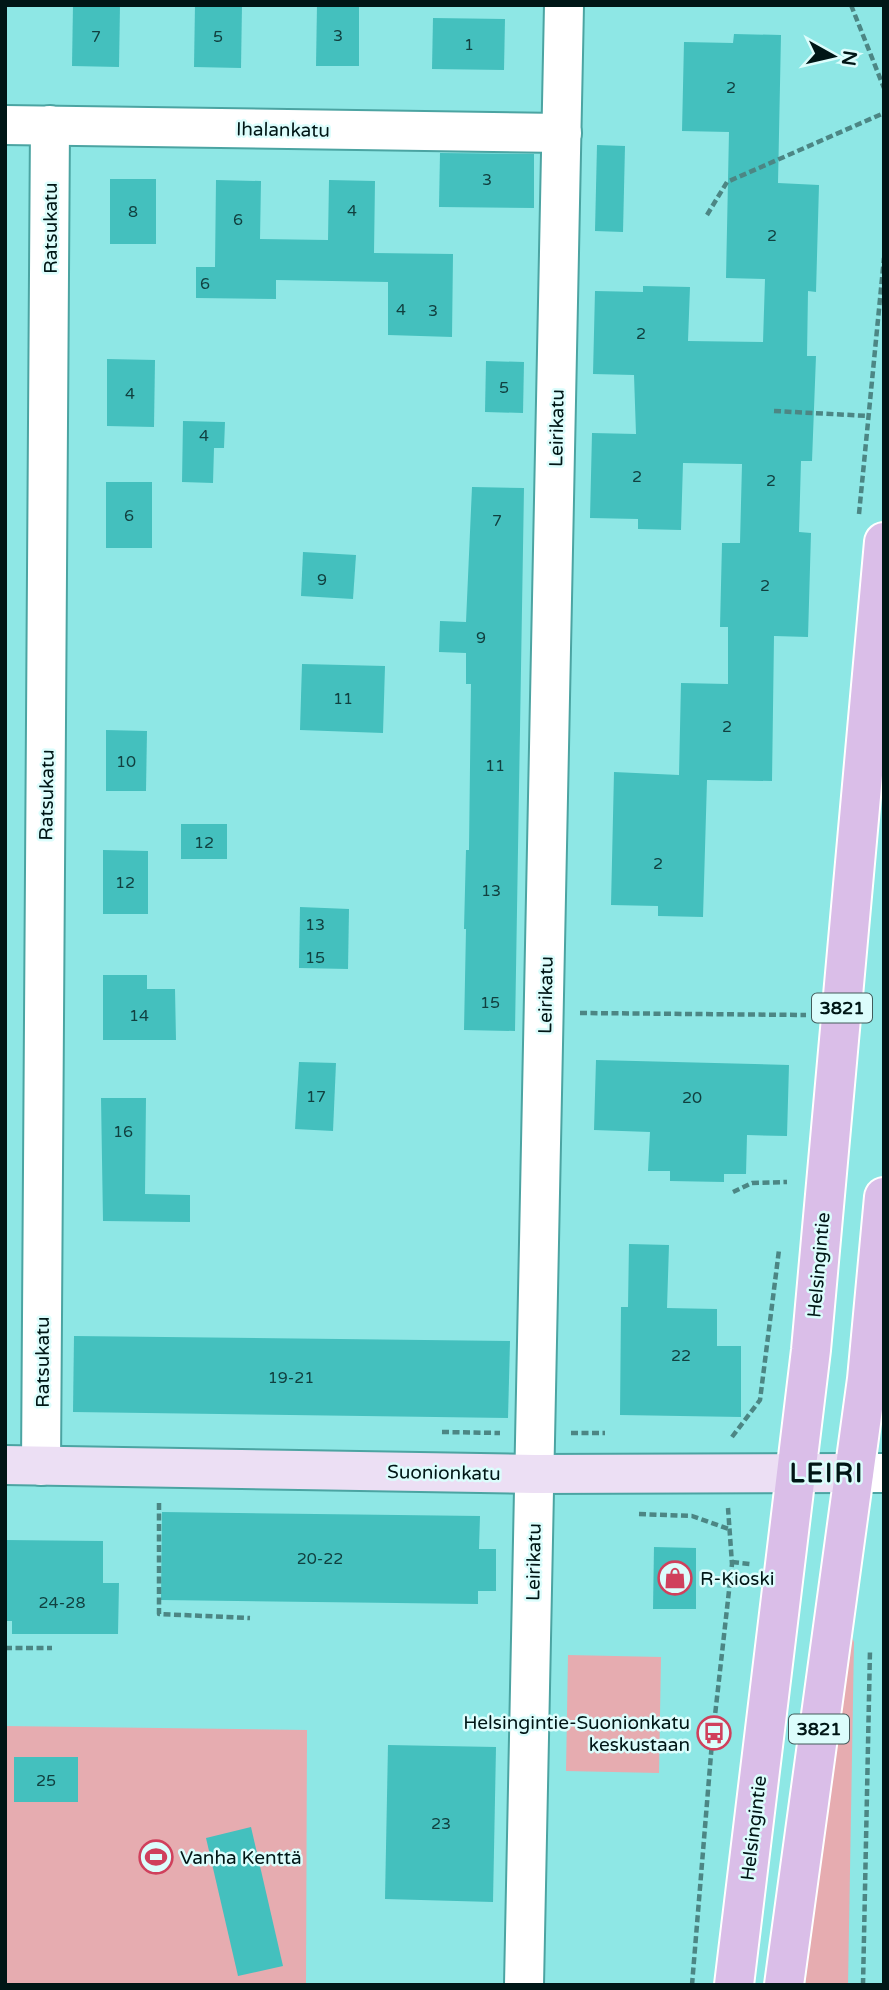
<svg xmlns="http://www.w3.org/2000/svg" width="889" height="1990" font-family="'Varela Round',sans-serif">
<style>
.green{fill:#e6acb0}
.building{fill:#44c0be}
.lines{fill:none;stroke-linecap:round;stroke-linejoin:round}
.street-casing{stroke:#4ba4a2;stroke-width:42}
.secondary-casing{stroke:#4ba4a2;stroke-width:42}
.primary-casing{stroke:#fff;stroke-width:42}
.path{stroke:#4c8684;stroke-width:4.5;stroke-dasharray:7 3.5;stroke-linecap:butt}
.street{stroke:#fff;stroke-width:38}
.secondary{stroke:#ecdff4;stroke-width:38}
.primary{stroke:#dabee8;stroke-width:38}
.labels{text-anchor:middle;stroke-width:5;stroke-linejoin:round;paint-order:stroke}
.number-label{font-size:16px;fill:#114040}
.shield{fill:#dcfdfc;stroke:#425b5b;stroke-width:2}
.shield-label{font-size:18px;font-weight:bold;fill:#001616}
.street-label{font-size:19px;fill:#001616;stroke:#dcfdfc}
.poi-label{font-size:19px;fill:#001616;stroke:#dcfdfc;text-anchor:start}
.district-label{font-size:26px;font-weight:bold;letter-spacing:2px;fill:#001616;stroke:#dcfdfc}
</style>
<rect width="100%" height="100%" fill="#8ee7e5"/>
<!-- green -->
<g class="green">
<path d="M 850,1633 L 854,1642 L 848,1985 L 805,1985 Z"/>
<path d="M 568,1655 L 661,1657 L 659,1773 L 566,1771 Z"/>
<path d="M 5,1726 L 307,1730 L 306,1985 L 5,1985 Z"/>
</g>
<!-- building -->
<g class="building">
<path d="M 73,5 L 120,5 L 119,67 L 72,66 Z"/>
<path d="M 195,5 L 242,5 L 241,68 L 194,67 Z"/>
<path d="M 317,5 L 359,5 L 359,66 L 316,66 Z"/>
<path d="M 433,18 L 505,19 L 504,70 L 432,69 Z"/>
<path d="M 734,34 L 781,35 L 778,183 L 819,185 L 816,292 L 808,291 L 807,356 L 816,356 L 812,461 L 801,461 L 799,532 L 811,533 L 808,637 L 774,636 L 772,781 L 707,780 L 703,917 L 658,916 L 658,906 L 611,905 L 614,772 L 679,775 L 681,683 L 728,684 L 728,627 L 720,627 L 722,543 L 740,543 L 742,464 L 683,463 L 681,530 L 638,529 L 638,519 L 590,518 L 592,433 L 636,434 L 634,375 L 593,374 L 595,291 L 643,292 L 643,286 L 690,287 L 688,341 L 763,342 L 765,279 L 726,278 L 729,132 L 682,131 L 684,42 L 733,43 Z"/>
<path d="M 597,145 L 625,146 L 623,232 L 595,231 Z"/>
<path d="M 440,153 L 534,154 L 534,208 L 439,207 Z"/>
<rect x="110" y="179" width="46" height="65"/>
<path d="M 216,180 L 261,181 L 260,239 L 328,240 L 329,180 L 375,181 L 374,253 L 453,254 L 452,337 L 388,335 L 388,282 L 276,280 L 276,299 L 196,298 L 196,267 L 215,267 Z"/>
<path d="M 107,359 L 155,360 L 154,427 L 107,426 Z"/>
<path d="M 486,361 L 524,362 L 523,413 L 485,412 Z"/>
<path d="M 183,421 L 225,422 L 224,448 L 214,448 L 213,483 L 182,482 Z"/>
<rect x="106" y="482" width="46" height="66"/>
<path d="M 472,487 L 524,488 L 515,1031 L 464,1030 L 466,929 L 464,929 L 466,850 L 469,850 L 471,684 L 466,684 L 466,653 L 439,652 L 440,621 L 466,622 Z"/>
<path d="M 303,552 L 356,555 L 353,599 L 301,596 Z"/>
<path d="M 302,664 L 385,666 L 383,733 L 300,730 Z"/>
<path d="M 106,730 L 147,731 L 146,791 L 106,791 Z"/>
<rect x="181" y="824" width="46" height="35"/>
<path d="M 103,850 L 148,851 L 148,914 L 103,914 Z"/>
<path d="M 300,907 L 349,909 L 348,969 L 299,968 Z"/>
<path d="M 103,975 L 147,975 L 147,989 L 175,989 L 176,1040 L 103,1040 Z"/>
<path d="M 596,1060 L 789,1065 L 787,1136 L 747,1135 L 746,1174 L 724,1174 L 724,1182 L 670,1181 L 670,1171 L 648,1171 L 650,1132 L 594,1130 Z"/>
<path d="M 299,1062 L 336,1063 L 333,1131 L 295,1129 Z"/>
<path d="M 101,1098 L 146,1098 L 145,1194 L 190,1195 L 190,1222 L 103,1221 Z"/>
<path d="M 629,1244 L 669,1245 L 667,1308 L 717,1309 L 717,1346 L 741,1346 L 741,1417 L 620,1415 L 621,1307 L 628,1307 Z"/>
<path d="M 74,1336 L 510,1341 L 508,1418 L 73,1412 Z"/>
<path d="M 162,1512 L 480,1516 L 479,1549 L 496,1549 L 496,1591 L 478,1591 L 478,1604 L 161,1600 Z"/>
<path d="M 5,1540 L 103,1541 L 103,1583 L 119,1583 L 118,1634 L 12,1634 L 12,1621 L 5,1621 Z"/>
<path d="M 654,1547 L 696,1548 L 696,1609 L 653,1609 Z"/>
<path d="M 388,1745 L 496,1747 L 493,1902 L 385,1899 Z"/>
<rect x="14" y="1757" width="64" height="45"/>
<path d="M 251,1827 L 283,1966 L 238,1976 L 206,1838 Z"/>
</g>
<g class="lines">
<defs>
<g id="street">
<path d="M 5,125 L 562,133"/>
<path d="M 41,1466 L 50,125"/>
<path d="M 854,1473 L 884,1473"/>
<path d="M 524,1985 L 564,5"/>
</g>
<path id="secondary" d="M 5,1465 L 535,1474 L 854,1473"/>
<g id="primary">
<path d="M 734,1985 L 811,1350 L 884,542"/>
<path d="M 784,1985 L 867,1379 L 884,1197"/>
</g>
</defs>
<!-- street casing -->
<use href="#street" class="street-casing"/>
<!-- secondary casing -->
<use href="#secondary" class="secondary-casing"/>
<!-- primary casing -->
<use href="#primary" class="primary-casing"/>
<!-- path -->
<g class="path">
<path d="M 851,5 L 884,88"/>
<path d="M 707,215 L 727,182 L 884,113"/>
<path d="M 774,411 L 869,416"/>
<path d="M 859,514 L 884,258"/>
<path d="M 580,1013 L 806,1015"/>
<path d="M 733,1192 L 752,1183 L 787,1182"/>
<path d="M 442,1432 L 500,1433"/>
<path d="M 571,1433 L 605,1433"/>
<path d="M 732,1437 L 760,1400 L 779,1250"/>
<path d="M 159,1503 L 159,1614 L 250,1618"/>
<path d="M 639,1514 L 692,1516 L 729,1529"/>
<path d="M 732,1562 L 750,1564"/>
<path d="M 5,1648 L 52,1648"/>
<path d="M 692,1985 L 712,1742 L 732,1564 L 728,1508"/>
<path d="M 863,1985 L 870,1650"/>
</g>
<!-- street -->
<use href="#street" class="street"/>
<!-- secondary -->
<use href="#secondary" class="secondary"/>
<!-- primary -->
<use href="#primary" class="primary"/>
</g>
<!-- icons -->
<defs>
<symbol id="shop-ring" viewBox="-11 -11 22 22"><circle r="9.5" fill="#dcfdfc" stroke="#d0405c" stroke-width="1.5"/><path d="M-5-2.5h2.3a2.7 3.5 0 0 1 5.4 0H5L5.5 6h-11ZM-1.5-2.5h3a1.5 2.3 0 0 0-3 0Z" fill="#d0405c"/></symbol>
<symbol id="bus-ring" viewBox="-11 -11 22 22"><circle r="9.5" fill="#dcfdfc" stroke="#d0405c" stroke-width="1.5"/><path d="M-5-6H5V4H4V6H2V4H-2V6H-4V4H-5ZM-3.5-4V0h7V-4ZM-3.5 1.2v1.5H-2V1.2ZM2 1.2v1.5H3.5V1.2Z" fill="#d0405c"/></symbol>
<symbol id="stadium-ring" viewBox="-11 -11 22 22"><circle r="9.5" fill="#dcfdfc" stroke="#d0405c" stroke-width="1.5"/><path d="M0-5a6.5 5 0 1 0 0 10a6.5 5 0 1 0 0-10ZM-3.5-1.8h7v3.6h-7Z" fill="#d0405c"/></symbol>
</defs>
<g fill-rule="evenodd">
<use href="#shop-ring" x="656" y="1559" width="38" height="38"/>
<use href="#bus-ring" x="695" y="1714" width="38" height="38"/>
<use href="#stadium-ring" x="137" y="1838" width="38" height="38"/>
</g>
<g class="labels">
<!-- number labels -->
<g class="number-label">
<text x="338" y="41">3</text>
<text x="96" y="42">7</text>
<text x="218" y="42">5</text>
<text x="469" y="50">1</text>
<text x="731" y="93">2</text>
<text x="487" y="185">3</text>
<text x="352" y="216">4</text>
<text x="133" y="217">8</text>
<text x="238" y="225">6</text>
<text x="772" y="241">2</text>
<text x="205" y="289">6</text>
<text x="401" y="315">4</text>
<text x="433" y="316">3</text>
<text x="641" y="339">2</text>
<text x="504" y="393">5</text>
<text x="130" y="399">4</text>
<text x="204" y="441">4</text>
<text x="637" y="482">2</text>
<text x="771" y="486">2</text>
<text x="129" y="521">6</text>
<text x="497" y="526">7</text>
<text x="322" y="585">9</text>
<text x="765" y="591">2</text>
<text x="481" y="643">9</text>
<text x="343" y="704">11</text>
<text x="727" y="732">2</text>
<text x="126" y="767">10</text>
<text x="495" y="771">11</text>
<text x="204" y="848">12</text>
<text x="658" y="869">2</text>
<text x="125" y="888">12</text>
<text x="491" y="896">13</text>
<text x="315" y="930">13</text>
<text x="315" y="963">15</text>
<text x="490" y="1008">15</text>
<text x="139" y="1021">14</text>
<text x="316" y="1102">17</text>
<text x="692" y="1103">20</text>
<text x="123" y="1137">16</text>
<text x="681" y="1361">22</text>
<text x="291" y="1383">19-21</text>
<text x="320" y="1564">20-22</text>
<text x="62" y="1608">24-28</text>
<text x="46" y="1786">25</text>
<text x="441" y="1829">23</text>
</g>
<!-- shield labels -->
<g class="shield">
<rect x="812" y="993.5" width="60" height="29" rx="5"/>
<rect x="789" y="1714.5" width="60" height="29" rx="5"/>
</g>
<g class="shield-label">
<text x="842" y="1014">3821</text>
<text x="819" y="1735">3821</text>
</g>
<!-- street labels -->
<g class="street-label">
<text transform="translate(283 129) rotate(1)" y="7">Ihalankatu</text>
<text transform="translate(50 228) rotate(-90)" y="7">Ratsukatu</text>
<text transform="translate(556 428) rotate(-89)" y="7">Leirikatu</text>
<text transform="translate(46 795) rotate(-89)" y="7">Ratsukatu</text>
<text transform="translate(545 995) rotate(-89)" y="7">Leirikatu</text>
<text transform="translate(818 1265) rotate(-85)" y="7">Helsingintie</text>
<text transform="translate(42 1362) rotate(-90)" y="7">Ratsukatu</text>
<text transform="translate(444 1472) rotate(1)" y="7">Suonionkatu</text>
<text transform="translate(533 1562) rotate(-89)" y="7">Leirikatu</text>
<text transform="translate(753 1828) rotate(-83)" y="7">Helsingintie</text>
</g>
<!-- poi labels -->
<g class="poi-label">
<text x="700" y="1585">R-Kioski</text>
<text x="690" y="1729" text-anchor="end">Helsingintie-Suonionkatu<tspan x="690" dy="22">keskustaan</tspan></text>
<text x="180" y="1864">Vanha Kenttä</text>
</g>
<!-- district labels -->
<g class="district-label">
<text x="827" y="1482">LEIRI</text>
</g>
</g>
<!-- border -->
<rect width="889" height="1990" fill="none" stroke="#001616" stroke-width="14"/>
<!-- north arrow -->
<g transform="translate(833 56) rotate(98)" stroke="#dcfdfc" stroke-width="5" paint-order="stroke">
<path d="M0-5L12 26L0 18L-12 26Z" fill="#001616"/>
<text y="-10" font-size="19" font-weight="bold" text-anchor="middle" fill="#001616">N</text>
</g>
</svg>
